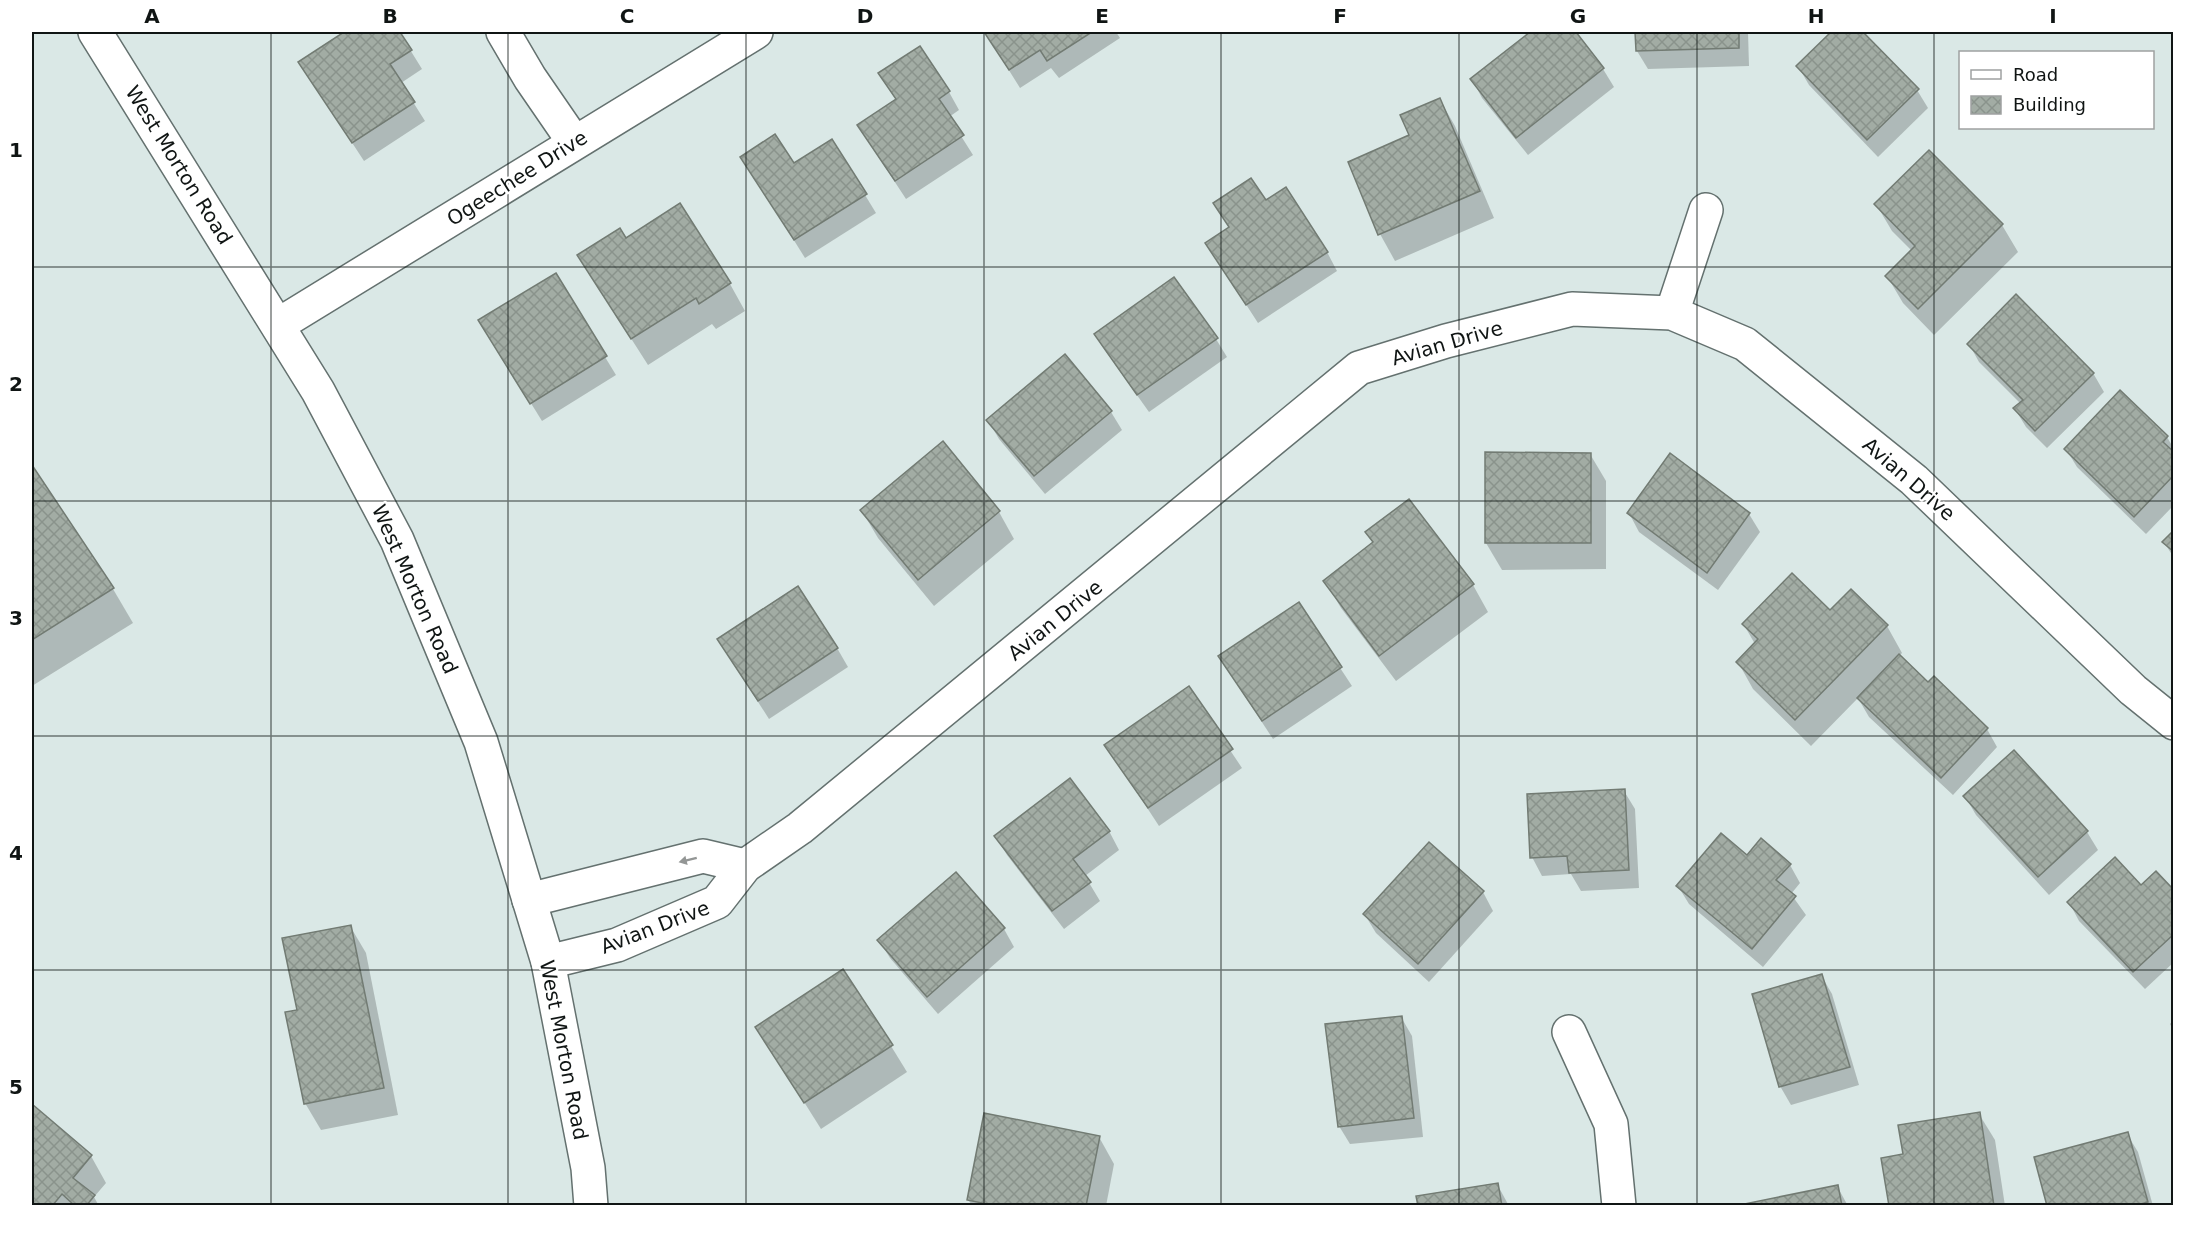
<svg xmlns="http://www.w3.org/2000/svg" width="2205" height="1237" font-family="'DejaVu Sans',sans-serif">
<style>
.shadow{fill:#0003}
.building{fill:url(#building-cross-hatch);stroke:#727b73;stroke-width:1.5}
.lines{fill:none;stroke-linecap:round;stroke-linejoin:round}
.minor-casing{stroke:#64716f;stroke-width:36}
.minor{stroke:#fff;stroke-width:33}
.oneway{fill:#939695}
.grid{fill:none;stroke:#101514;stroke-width:1.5;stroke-opacity:0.55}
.labels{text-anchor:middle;stroke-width:4.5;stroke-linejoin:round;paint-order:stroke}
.street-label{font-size:20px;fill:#101514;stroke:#fff}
.neatline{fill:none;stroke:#101514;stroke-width:2}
.grid-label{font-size:20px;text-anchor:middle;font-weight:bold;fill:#101514}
</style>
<defs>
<pattern id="building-cross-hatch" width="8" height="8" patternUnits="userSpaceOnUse" patternTransform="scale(1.5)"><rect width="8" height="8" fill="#a2aca4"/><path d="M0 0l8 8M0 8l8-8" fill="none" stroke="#8a938c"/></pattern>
</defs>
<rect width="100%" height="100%" fill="#dae8e6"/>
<!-- shadow -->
<g class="shadow">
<path d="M 347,32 L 399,32 L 422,69 L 401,83 L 425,121 L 364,161 L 300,63 Z"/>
<path d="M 985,32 L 1116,32 L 1120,38 L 1059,78 L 1051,68 L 1020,88 Z"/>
<path d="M 1532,32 L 1574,32 L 1603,69 L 1614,87 L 1528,155 L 1482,98 L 1472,79 Z"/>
<path d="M 1636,32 L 1748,32 L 1749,66 L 1648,69 L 1637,51 Z"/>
<path d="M 1833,32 L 1861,32 L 1917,90 L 1928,108 L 1878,157 L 1809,85 L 1798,66 Z"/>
<path d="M 880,74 L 949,92 L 959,110 L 949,117 L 973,155 L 906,199 L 870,144 L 897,101 Z"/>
<path d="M 1440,100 L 1455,126 L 1494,218 L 1395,261 L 1380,234 L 1411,136 Z"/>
<path d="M 1929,152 L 2002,225 L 2018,252 L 1934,335 L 1903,303 L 1887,276 L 1912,251 L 1892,231 L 1876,204 Z"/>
<path d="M 794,166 L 865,195 L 876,213 L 805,258 L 753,175 Z"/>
<path d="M 1266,202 L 1327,252 L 1337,271 L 1258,323 L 1218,261 L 1230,228 L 1215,203 Z"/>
<path d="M 625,240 L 730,284 L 745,311 L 716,329 L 712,324 L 648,365 L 595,282 Z"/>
<path d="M 555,275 L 616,375 L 542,421 L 491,339 Z"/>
<path d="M 1096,335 L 1216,339 L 1227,357 L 1149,412 L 1107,353 Z"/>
<path d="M 1969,344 L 2093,373 L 2104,392 L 2047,448 L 2026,427 L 2015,409 L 2021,404 L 1979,362 Z"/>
<path d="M 1065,356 L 1111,412 L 1122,430 L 1045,494 L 999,439 L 988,420 Z"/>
<path d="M 2167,437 L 2174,449 L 2174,505 L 2146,534 L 2077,467 L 2066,449 Z"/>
<path d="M 1590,454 L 1606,481 L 1606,569 L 1502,570 L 1486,543 Z"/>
<path d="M 32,468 L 113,589 L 133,623 L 32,686 Z"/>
<path d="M 862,511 L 999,512 L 1014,539 L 934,606 L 878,538 Z"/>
<path d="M 1629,513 L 1749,514 L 1760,532 L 1718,590 L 1639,532 Z"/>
<path d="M 1367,533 L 1473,585 L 1488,612 L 1396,681 L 1341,608 L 1325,581 L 1374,544 Z"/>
<path d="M 2174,533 L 2174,558 L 2164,542 Z"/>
<path d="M 1298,604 L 1352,686 L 1273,739 L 1231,675 Z"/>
<path d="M 1830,612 L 1887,626 L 1902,653 L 1899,656 L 1929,684 L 1987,729 L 1997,747 L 1953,795 L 1869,717 L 1858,698 L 1811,746 L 1753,689 L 1738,662 L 1755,644 L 1744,625 Z"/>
<path d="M 837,648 L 848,667 L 769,719 L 730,658 Z"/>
<path d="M 1189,689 L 1242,768 L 1159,826 L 1106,745 Z"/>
<path d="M 2014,752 L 2087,832 L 2098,850 L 2049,895 L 1976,815 L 1965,796 Z"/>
<path d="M 1624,791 L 1635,809 L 1639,888 L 1581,891 L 1571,874 L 1542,876 L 1532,857 Z"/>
<path d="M 1109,831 L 1119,850 L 1085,876 L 1100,901 L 1064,929 L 1007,855 L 996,836 Z"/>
<path d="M 1747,857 L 1790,865 L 1800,883 L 1791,894 L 1806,915 L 1763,967 L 1689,904 L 1678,886 Z"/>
<path d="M 2141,887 L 2174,892 L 2174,962 L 2145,989 L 2079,921 L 2069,902 Z"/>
<path d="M 1483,892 L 1493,911 L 1429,982 L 1376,933 L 1365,915 Z"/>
<path d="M 350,926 L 366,953 L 398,1115 L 321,1130 L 305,1103 Z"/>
<path d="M 1004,929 L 1014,947 L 938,1014 L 890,958 L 879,940 Z"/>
<path d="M 1821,975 L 1832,994 L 1859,1085 L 1791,1105 L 1780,1086 Z"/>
<path d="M 1401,1017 L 1412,1036 L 1423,1137 L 1350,1144 L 1339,1126 Z"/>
<path d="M 2174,1019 L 2174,1031 L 2170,1024 Z"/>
<path d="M 757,1027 L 891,1046 L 907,1072 L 821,1129 Z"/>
<path d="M 32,1106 L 91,1156 L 106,1183 L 94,1197 L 99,1206 L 32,1206 Z"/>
<path d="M 1979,1114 L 1995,1140 L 2005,1206 L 1890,1206 L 1904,1156 Z"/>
<path d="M 2127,1134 L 2138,1152 L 2153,1206 L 2049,1206 Z"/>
<path d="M 1099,1137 L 1114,1164 L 1106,1206 L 972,1206 L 968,1199 Z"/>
<path d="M 1497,1184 L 1509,1206 L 1419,1206 Z"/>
<path d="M 1837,1186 L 1848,1206 L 1746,1206 Z"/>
</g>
<!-- building -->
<g class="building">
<path d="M 344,32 L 400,32 L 412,50 L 390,64 L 415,102 L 352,143 L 298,62 Z"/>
<path d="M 984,32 L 1092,32 L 1047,61 L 1040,50 L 1009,70 Z"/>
<path d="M 1530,32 L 1576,32 L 1604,68 L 1516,138 L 1470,79 Z"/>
<path d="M 1635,32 L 1739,32 L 1739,48 L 1636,51 Z"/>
<path d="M 1831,32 L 1863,32 L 1919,89 L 1867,140 L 1796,66 Z"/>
<path d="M 920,46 L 950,91 L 939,99 L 964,135 L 895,181 L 857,125 L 896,99 L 878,73 Z"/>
<path d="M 1440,98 L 1480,191 L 1378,235 L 1348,162 L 1409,135 L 1400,115 Z"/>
<path d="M 775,134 L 794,163 L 832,139 L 867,194 L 794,240 L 740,157 Z"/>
<path d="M 1929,150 L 2003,224 L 1918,309 L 1885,276 L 1915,246 L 1874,204 Z"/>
<path d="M 1251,178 L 1266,200 L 1286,187 L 1328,252 L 1246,305 L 1205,243 L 1229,227 L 1213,203 Z"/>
<path d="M 680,203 L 731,283 L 699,304 L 696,298 L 631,339 L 577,255 L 620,228 L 626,238 Z"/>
<path d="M 556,273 L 607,356 L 530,404 L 478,320 Z"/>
<path d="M 1174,277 L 1218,338 L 1137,395 L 1094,334 Z"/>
<path d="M 2016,294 L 2094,373 L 2035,431 L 2013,408 L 2023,400 L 1967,344 Z"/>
<path d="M 1065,354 L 1112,411 L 1034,476 L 986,420 Z"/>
<path d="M 2120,390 L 2168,436 L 2163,442 L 2174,452 L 2174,475 L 2134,517 L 2064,449 Z"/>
<path d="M 943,441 L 1000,511 L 918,580 L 860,510 Z"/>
<path d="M 1485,452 L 1591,453 L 1591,543 L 1485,543 Z"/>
<path d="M 1670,453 L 1750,513 L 1707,573 L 1627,513 Z"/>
<path d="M 32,465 L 114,588 L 32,640 Z"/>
<path d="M 1409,499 L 1474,584 L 1379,656 L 1323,581 L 1373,542 L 1365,532 Z"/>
<path d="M 2174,530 L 2174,552 L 2162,542 Z"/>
<path d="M 1792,573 L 1830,610 L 1851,589 L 1888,625 L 1795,720 L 1736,662 L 1758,639 L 1742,624 Z"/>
<path d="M 798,586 L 838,648 L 758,701 L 717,639 Z"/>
<path d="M 1299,602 L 1342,667 L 1262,721 L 1218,656 Z"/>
<path d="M 1899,654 L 1928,682 L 1934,676 L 1988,728 L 1941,778 L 1857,698 Z"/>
<path d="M 1189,686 L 1233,749 L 1148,808 L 1104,745 Z"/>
<path d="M 2014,750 L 2088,831 L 2038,877 L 1963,796 Z"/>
<path d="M 1070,778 L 1110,831 L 1073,859 L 1091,882 L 1052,911 L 994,836 Z"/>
<path d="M 1625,789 L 1629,870 L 1569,873 L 1567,856 L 1530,858 L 1527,794 Z"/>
<path d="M 1721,833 L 1747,855 L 1761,838 L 1791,864 L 1776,880 L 1796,896 L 1752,949 L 1676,886 Z"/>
<path d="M 1429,842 L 1484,891 L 1418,964 L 1363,914 Z"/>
<path d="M 2115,857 L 2141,885 L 2156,871 L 2174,890 L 2174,934 L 2133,972 L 2067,902 Z"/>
<path d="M 956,872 L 1005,928 L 927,997 L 877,940 Z"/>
<path d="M 351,925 L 384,1088 L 304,1104 L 285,1012 L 297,1010 L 282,938 Z"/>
<path d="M 843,969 L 893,1045 L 804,1103 L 755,1027 Z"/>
<path d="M 1822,974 L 1850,1067 L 1779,1087 L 1752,994 Z"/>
<path d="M 1402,1016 L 1414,1118 L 1338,1127 L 1325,1024 Z"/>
<path d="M 32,1104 L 92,1155 L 73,1178 L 95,1195 L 86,1206 L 75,1206 L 62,1194 L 52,1206 L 32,1206 Z"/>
<path d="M 1980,1112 L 1994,1206 L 1889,1206 L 1881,1158 L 1903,1154 L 1898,1125 Z"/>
<path d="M 984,1113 L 1100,1136 L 1086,1206 L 997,1206 L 967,1200 Z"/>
<path d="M 2128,1132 L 2148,1202 L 2134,1206 L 2047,1206 L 2034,1157 Z"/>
<path d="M 1498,1183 L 1502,1206 L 1418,1206 L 1416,1196 Z"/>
<path d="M 1838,1185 L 1842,1206 L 1744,1206 L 1744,1204 Z"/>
</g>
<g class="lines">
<defs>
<g id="minor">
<path d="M 95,32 L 318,391 L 397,540 L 481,742 L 548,962 L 588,1168 L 591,1206"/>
<path d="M 503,32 L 530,78 L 574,142"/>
<path d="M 1672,313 L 1706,210"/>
<path d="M 278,325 L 756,32"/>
<path d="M 529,900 L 703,856 L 745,866"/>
<path d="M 548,962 L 617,945 L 717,902 L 745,866 L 800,828 L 1359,368 L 1446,341 L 1572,309 L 1672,313 L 1745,344 L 1914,480 L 2133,690 L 2174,723"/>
<path d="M 1569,1032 L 1611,1124 L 1619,1206"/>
</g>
</defs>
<!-- minor casing -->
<use href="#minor" class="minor-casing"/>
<!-- minor -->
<use href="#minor" class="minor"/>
</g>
<!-- one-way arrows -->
<defs><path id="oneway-solid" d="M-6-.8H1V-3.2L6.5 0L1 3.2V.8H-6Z" transform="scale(1.5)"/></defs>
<use class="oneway" href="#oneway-solid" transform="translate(688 860) rotate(166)"/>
<!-- grid -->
<path class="grid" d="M 271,32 L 271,1206M 508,32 L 508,1206M 746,32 L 746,1206M 984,32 L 984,1206M 1221,32 L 1221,1206M 1459,32 L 1459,1206M 1697,32 L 1697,1206M 1934,32 L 1934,1206M 32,267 L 2174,267M 32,501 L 2174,501M 32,736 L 2174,736M 32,970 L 2174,970"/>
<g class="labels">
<!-- street labels -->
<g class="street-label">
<text transform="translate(179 165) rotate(58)" y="7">West Morton Road</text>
<text transform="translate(517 178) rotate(-32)" y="7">Ogeechee Drive</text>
<text transform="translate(1447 343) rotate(-16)" y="7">Avian Drive</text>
<text transform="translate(1909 479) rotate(41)" y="7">Avian Drive</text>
<text transform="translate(415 589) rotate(66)" y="7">West Morton Road</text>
<text transform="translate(1055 620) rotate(-39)" y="7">Avian Drive</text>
<text transform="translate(655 927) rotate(-21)" y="7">Avian Drive</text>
<text transform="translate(564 1050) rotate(79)" y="7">West Morton Road</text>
</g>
</g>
<!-- border -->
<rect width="2205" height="1237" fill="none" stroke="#ffffff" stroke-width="66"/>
<!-- legend -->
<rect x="1959" y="51" width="195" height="78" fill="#ffffff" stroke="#9fa1a1" stroke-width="1.5"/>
<rect x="1971" y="70" width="30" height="9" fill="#ffffff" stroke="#9fa1a1" stroke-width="1.5"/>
<text x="2013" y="81" font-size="18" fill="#101514">Road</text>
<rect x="1971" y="96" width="30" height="18" fill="url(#building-cross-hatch)" stroke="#9fa1a1" stroke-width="1.5"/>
<text x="2013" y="111" font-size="18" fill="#101514">Building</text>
<rect x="33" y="33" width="2139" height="1171" class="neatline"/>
<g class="grid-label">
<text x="152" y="23">A</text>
<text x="390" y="23">B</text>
<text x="627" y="23">C</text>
<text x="865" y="23">D</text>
<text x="1102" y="23">E</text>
<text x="1340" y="23">F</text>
<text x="1578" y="23">G</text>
<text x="1816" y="23">H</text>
<text x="2053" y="23">I</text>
<text x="16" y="157">1</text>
<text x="16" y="391">2</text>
<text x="16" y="625">3</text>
<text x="16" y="860">4</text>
<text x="16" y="1094">5</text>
</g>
</svg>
